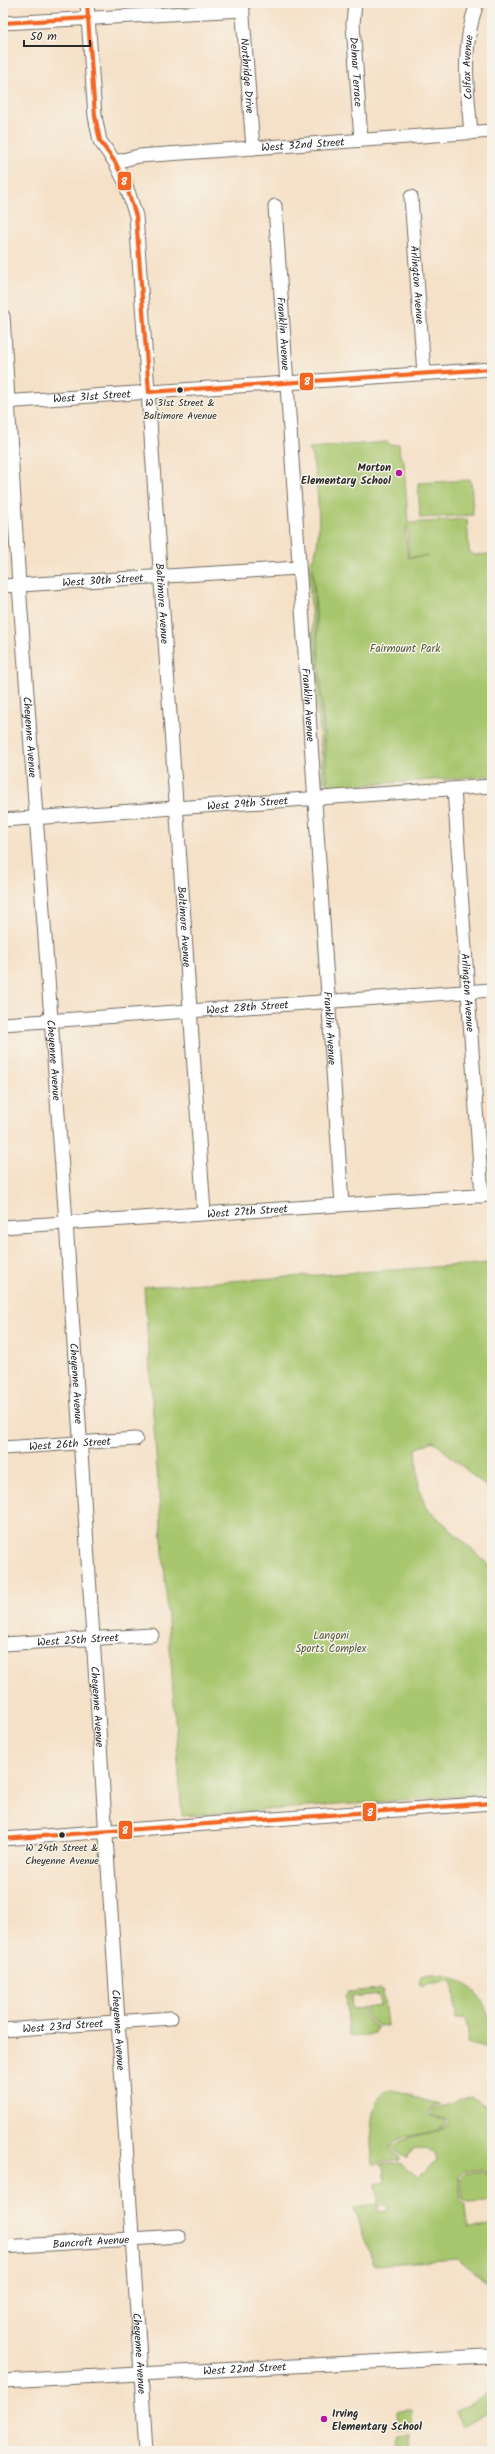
<svg xmlns="http://www.w3.org/2000/svg" width="495" height="2454" font-family="Kalam,sans-serif">
<style>
.green{fill:#a7c66d;stroke:#69784c;fill-rule:evenodd}
.lines{fill:none;stroke-linecap:round;stroke-linejoin:round}
.minor-casing{stroke:#726b62;stroke-width:15}
.minor{stroke:#fff;stroke-width:13}
.bus-1-casing{stroke:#f7f3e8;stroke-width:7}
.bus-1{stroke:#f26522;stroke-width:4}
.bus-dot{fill:#2b2b2b;stroke:#f7f3e8;stroke-width:1.5}
.poi-dot{fill:#b5179e;stroke:#f7f3e8;stroke-width:1.5}
.labels{text-anchor:middle;stroke-width:3;stroke-linejoin:round;paint-order:stroke}
.bus-label{font-size:10px;fill:#2b2b2b;stroke:#f7f3e8}
.street-label{font-size:11px;fill:#2b2b2b;stroke:#f7f3e8}
.poi-label{font-size:11px;font-weight:bold;fill:#2b2b2b;stroke:#f7f3e8;text-anchor:end}
.park-label{font-size:11px;fill:#505a3f;stroke:#f7f3e8}
.line-badge{stroke:#f7f3e8;stroke-width:1.5}
.badge-label{font-size:11px;text-anchor:middle;font-weight:bold;fill:#fff}
</style>
<rect width="100%" height="100%" fill="#f7f3e8"/>
<filter id="ink" filterUnits="userSpaceOnUse"><feTurbulence type="fractalNoise" baseFrequency=".025" numOctaves="2"/><feDisplacementMap in="SourceGraphic" scale="8" xChannelSelector="R" yChannelSelector="G"/><feConvolveMatrix kernelMatrix="1 2 1 2 8 2 1 2 1" color-interpolation-filters="sRGB"/></filter>
<filter id="wash" filterUnits="userSpaceOnUse"><feTurbulence type="fractalNoise" baseFrequency=".012" numOctaves="4" result="noise"/><feDisplacementMap in="SourceGraphic" scale="16" xChannelSelector="R" yChannelSelector="G"/><feGaussianBlur stdDeviation="0.9" result="paint"/><feColorMatrix in="noise" values="0 0 0 0 0 0 0 0 0 0 0 0 0 0 0 0 0 1.4 0 .05"/><feComposite in="paint" operator="in"/></filter>
<g filter="url(#wash)">
<rect width="100%" height="100%" fill="#f5e1c8"/>
<!-- green -->
<g class="green">
<path d="M 387,442 L 391,445 L 399,444 L 400,456 L 404,462 L 408,523 L 467,519 L 469,551 L 474,555 L 492,554 L 492,776 L 328,787 L 313,567 L 311,561 C 325,547 317,466 309,448 ZM 407,525 L 409,557 L 428,556 L 408,558 L 405,533 Z"/>
<path d="M 471,480 L 473,515 L 420,518 L 418,483 Z"/>
<path d="M 308,562 L 312,570 L 319,670 L 315,669 Z"/>
<path d="M 319,672 L 326,782 L 323,782 L 315,673 Z"/>
<path d="M 492,1263 L 492,1492 L 433,1441 L 416,1449 L 419,1488 L 426,1507 L 492,1568 L 492,1794 L 182,1816 L 144,1287 Z"/>
<path d="M 429,1974 C 465,1973 495,2000 489,2039 L 492,2041 L 492,2050 L 467,2043 L 468,2031 L 465,2018 L 456,2019 L 453,1983 L 450,1981 L 426,1984 L 423,1987 L 419,1985 L 421,1976 Z"/>
<path d="M 380,1989 L 383,1991 L 387,2025 L 379,2026 L 369,2019 L 365,2008 L 380,2006 L 379,1994 L 351,1997 L 352,2009 L 363,2008 L 367,2020 L 378,2028 L 375,2034 L 352,2037 L 349,2035 L 346,1995 L 348,1992 Z"/>
<path d="M 388,2089 L 413,2095 L 412,2097 L 439,2104 L 430,2108 L 430,2115 L 445,2121 L 447,2125 C 438,2135 389,2134 389,2149 L 400,2157 L 400,2160 L 373,2164 C 370,2142 367,2103 388,2089 Z"/>
<path d="M 472,2097 L 492,2110 L 492,2177 L 483,2169 L 465,2171 L 459,2177 L 461,2200 L 466,2205 L 468,2228 L 492,2226 L 492,2286 C 479,2278 469,2267 457,2259 L 374,2265 L 354,2208 L 376,2205 L 377,2200 L 382,2205 L 378,2206 L 378,2212 L 388,2211 L 388,2205 L 384,2205 L 377,2197 L 376,2184 L 385,2182 L 383,2168 L 380,2165 L 400,2163 L 418,2177 L 437,2161 L 435,2154 L 427,2148 L 413,2149 L 407,2158 L 392,2149 L 391,2146 L 411,2137 L 445,2129 L 449,2126 L 449,2121 L 433,2116 L 432,2109 Z"/>
<path d="M 483,2171 L 488,2176 L 490,2197 L 485,2202 L 468,2203 L 463,2199 L 461,2178 L 466,2173 Z"/>
<path d="M 491,2392 L 492,2410 L 463,2427 L 455,2412 Z"/>
<path d="M 411,2410 L 412,2429 L 398,2429 L 397,2411 Z"/>
<path d="M 412,2434 L 413,2451 L 400,2451 L 399,2435 Z"/>
</g>
</g>
<g filter="url(#ink)">
<g class="lines">
<defs>
<g id="minor">
<path id="s1" d="M 87,3 L 95,116 L 100,141 L 115,162 L 125,182 L 136,216 L 204,1213"/>
<path id="s2" d="M 242,3 L 253,148"/>
<path id="s3" d="M 355,3 L 353,24 L 361,140"/>
<path d="M 3,23 L 243,10"/>
<path id="s4" d="M 471,133 C 467,87 461,48 477,3"/>
<path id="s5" d="M 115,162 L 139,156 L 492,131"/>
<path id="s6" d="M 411,197 L 424,373"/>
<path id="s7" d="M 275,206 L 342,1204"/>
<path id="s8" d="M 3,316 L 19,585 L 66,1222 L 146,2451"/>
<path id="s9" d="M 3,402 L 492,369"/>
<path id="s10" d="M 3,586 L 298,568"/>
<path id="s11" d="M 454,789 L 482,1196"/>
<path id="s12" d="M 3,820 L 492,786"/>
<path id="s13" d="M 3,1024 L 492,990"/>
<path id="s14" d="M 3,1227 L 492,1195"/>
<path id="s15" d="M 3,1448 L 136,1439"/>
<path id="s16" d="M 3,1644 L 152,1635"/>
<path d="M 3,1839 L 492,1803"/>
<path id="s17" d="M 3,2030 L 171,2018"/>
<path id="s18" d="M 3,2247 L 179,2236"/>
<path id="s19" d="M 3,2381 L 486,2356 L 492,2358"/>
</g>
</defs>
<!-- minor casing -->
<use href="#minor" class="minor-casing"/>
<!-- minor -->
<use href="#minor" class="minor"/>
<defs>
<g id="bus-1">
<path d="M 87,3 L 95,116 L 100,141 L 115,162 L 125,182 L 136,216 L 149,392 L 492,369"/>
<path d="M 3,23 L 89,18"/>
<path d="M 3,1839 L 492,1803"/>
</g>
</defs>
<!-- bus-1 casing -->
<use href="#bus-1" class="bus-1-casing"/>
<!-- bus-1 -->
<use href="#bus-1" class="bus-1"/>
</g>
</g>
<!-- markers -->
<g class="bus-dot">
<circle cx="180" cy="390" r="3.5"/>
<circle cx="62" cy="1835" r="3.5"/>
</g>
<g class="poi-dot">
<circle cx="399" cy="473" r="4"/>
<circle cx="324" cy="2419" r="4"/>
</g>
<g class="labels">
<!-- bus labels -->
<g class="bus-label">
<text x="180" y="406">W 31st Street &amp;<tspan x="180" dy="13">Baltimore Avenue</tspan></text>
<text x="62" y="1851">W 24th Street &amp;<tspan x="62" dy="13">Cheyenne Avenue</tspan></text>
</g>
<!-- street labels -->
<g class="street-label">
<text dy="4" stroke="none"><textPath href="#s4" startOffset="66">Colfax Avenue</textPath></text>
<text dy="4" stroke="none"><textPath href="#s3" startOffset="69">Delmar Terrace</textPath></text>
<text dy="4" stroke="none"><textPath href="#s2" startOffset="73">Northridge Drive</textPath></text>
<text dy="4" stroke="none"><textPath href="#s5" startOffset="189">West 32nd Street</textPath></text>
<text dy="4" stroke="none"><textPath href="#s6" startOffset="88">Arlington Avenue</textPath></text>
<text dy="4" stroke="none"><textPath href="#s7" startOffset="128">Franklin Avenue</textPath></text>
<text dy="4" stroke="none"><textPath href="#s9" startOffset="89">West 31st Street</textPath></text>
<text dy="4" stroke="none"><textPath href="#s10" startOffset="100">West 30th Street</textPath></text>
<text dy="4" stroke="none"><textPath href="#s1" startOffset="611">Baltimore Avenue</textPath></text>
<text dy="4" stroke="none"><textPath href="#s7" startOffset="500">Franklin Avenue</textPath></text>
<text dy="4" stroke="none"><textPath href="#s8" startOffset="422">Cheyenne Avenue</textPath></text>
<text dy="4" stroke="none"><textPath href="#s12" startOffset="245">West 29th Street</textPath></text>
<text dy="4" stroke="none"><textPath href="#s1" startOffset="935">Baltimore Avenue</textPath></text>
<text dy="4" stroke="none"><textPath href="#s11" startOffset="204">Arlington Avenue</textPath></text>
<text dy="4" stroke="none"><textPath href="#s13" startOffset="245">West 28th Street</textPath></text>
<text dy="4" stroke="none"><textPath href="#s7" startOffset="824">Franklin Avenue</textPath></text>
<text dy="4" stroke="none"><textPath href="#s8" startOffset="746">Cheyenne Avenue</textPath></text>
<text dy="4" stroke="none"><textPath href="#s14" startOffset="245">West 27th Street</textPath></text>
<text dy="4" stroke="none"><textPath href="#s8" startOffset="1070">Cheyenne Avenue</textPath></text>
<text dy="4" stroke="none"><textPath href="#s15" startOffset="67">West 26th Street</textPath></text>
<text dy="4" stroke="none"><textPath href="#s16" startOffset="75">West 25th Street</textPath></text>
<text dy="4" stroke="none"><textPath href="#s8" startOffset="1394">Cheyenne Avenue</textPath></text>
<text dy="4" stroke="none"><textPath href="#s17" startOffset="60">West 23rd Street</textPath></text>
<text dy="4" stroke="none"><textPath href="#s8" startOffset="1718">Cheyenne Avenue</textPath></text>
<text dy="4" stroke="none"><textPath href="#s18" startOffset="88">Bancroft Avenue</textPath></text>
<text dy="4" stroke="none"><textPath href="#s8" startOffset="2042">Cheyenne Avenue</textPath></text>
<text dy="4" stroke="none"><textPath href="#s19" startOffset="242">West 22nd Street</textPath></text>
</g>
<!-- poi labels -->
<g class="poi-label">
<text x="391" y="471">Morton<tspan x="391" dy="13">Elementary School</tspan></text>
<text x="332" y="2417" text-anchor="start">Irving<tspan x="332" dy="13">Elementary School</tspan></text>
</g>
<!-- park labels -->
<g class="park-label">
<text x="405" y="652">Fairmount Park</text>
<text x="331" y="1639">Langoni<tspan x="331" dy="13">Sports Complex</tspan></text>
</g>
</g>
<g class="line-badge">
<rect x="117" y="171" width="15" height="20" rx="4" fill="#f26522"/>
<rect x="299" y="372" width="15" height="19" rx="4" fill="#f26522"/>
<rect x="362" y="1802" width="15" height="20" rx="4" fill="#f26522"/>
<rect x="118" y="1820" width="15" height="20" rx="4" fill="#f26522"/>
</g>
<g class="badge-label">
<text x="124" y="185">8</text>
<text x="307" y="385">8</text>
<text x="370" y="1816">8</text>
<text x="125" y="1834">8</text>
</g>
<!-- margin -->
<rect width="495" height="2454" fill="none" stroke="#f7f3e8" stroke-width="16"/>
<!-- scale -->
<path d="M24 40v6h66v-6" fill="none" stroke="#2b2b2b" stroke-width="2"/>
<text x="30" y="40" font-size="12" fill="#2b2b2b" stroke="#f7f3e8" stroke-width="3" paint-order="stroke">50 m</text>
</svg>
